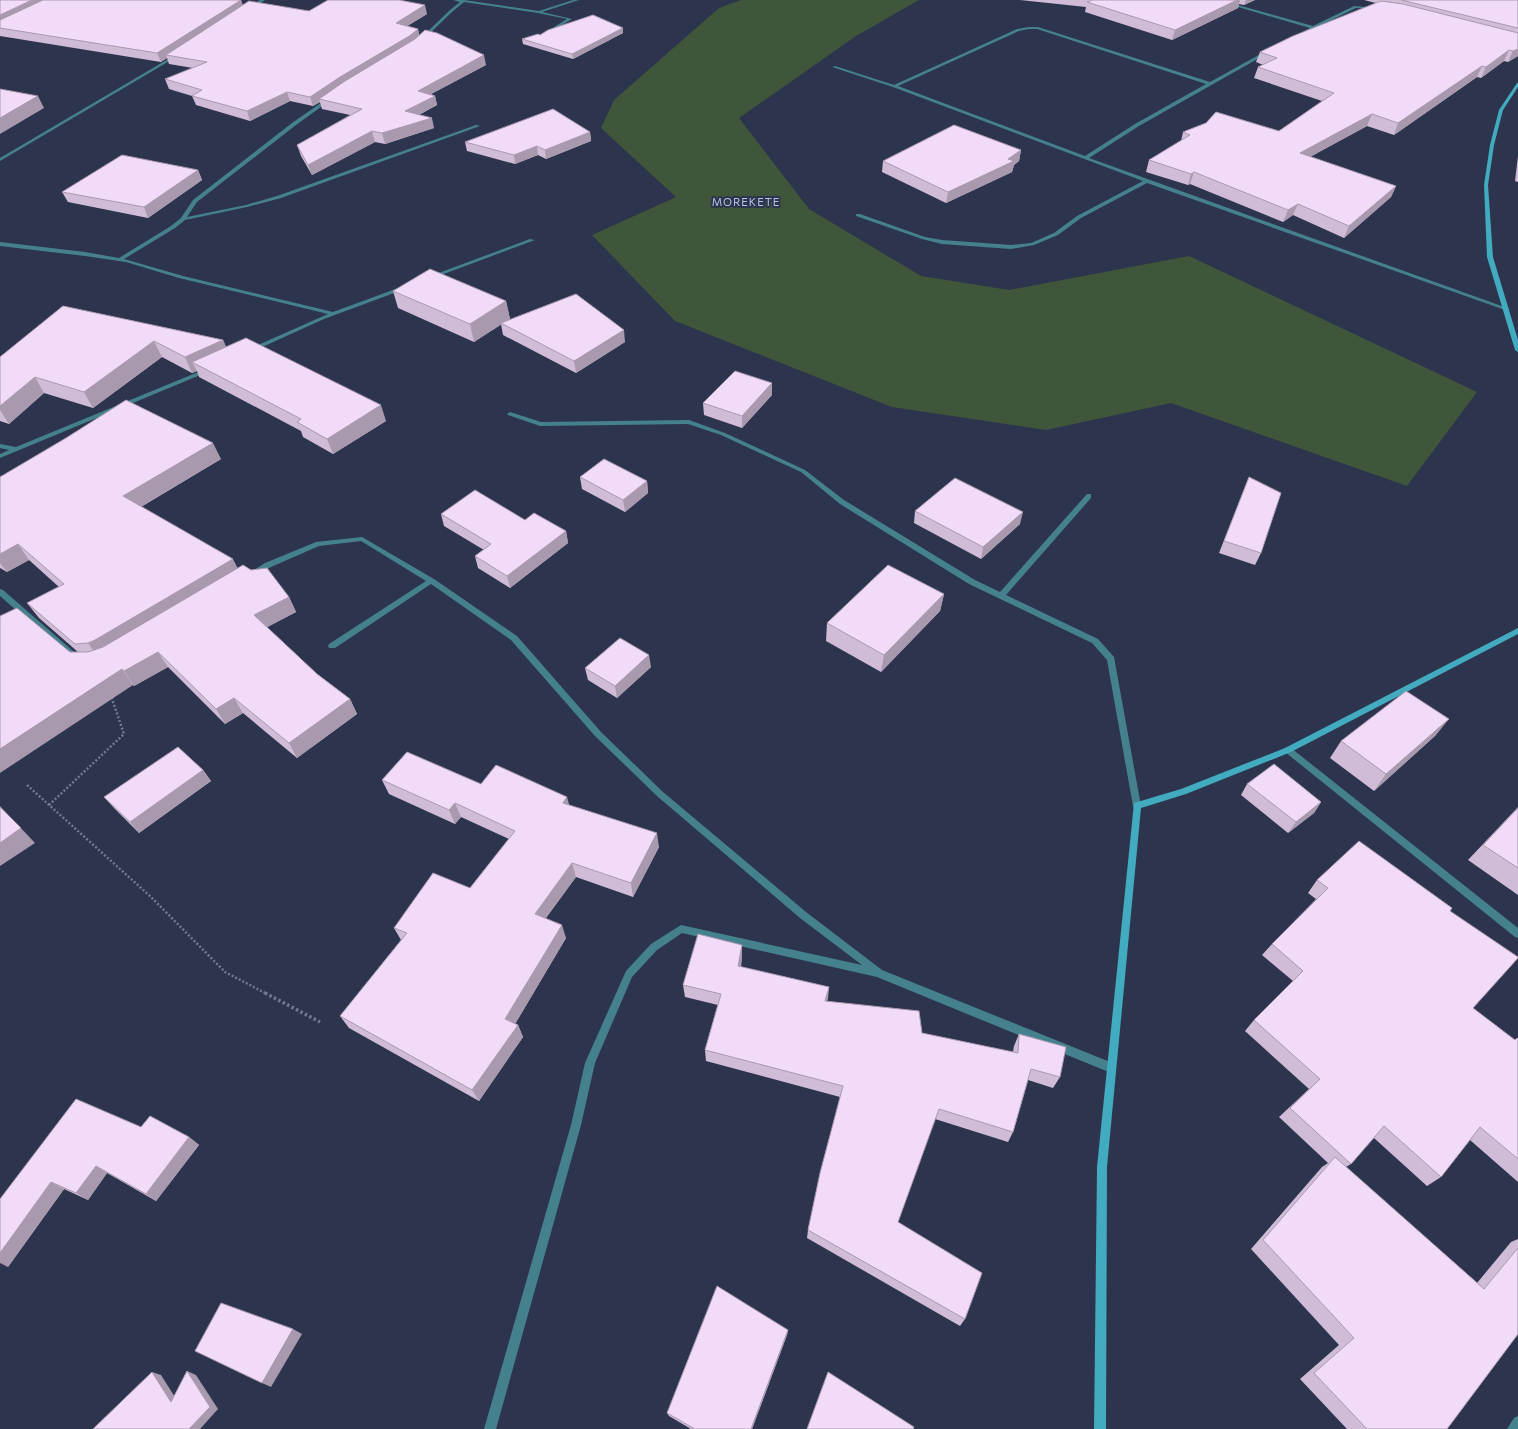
<svg xmlns="http://www.w3.org/2000/svg" width="1518" height="1429" font-family="Commissioner,sans-serif">
<style>
.green{fill:#40563a}
.lines{fill:none;stroke-linecap:round;stroke-linejoin:round}
.path-far1{stroke:#72798f;stroke-width:2.5;stroke-dasharray:2 2;stroke-linecap:butt}
.path{stroke:#72798f;stroke-width:3.5;stroke-dasharray:2.5 2.5;stroke-linecap:butt}
.street{fill:#45818d;fill-rule:evenodd}
.secondary{fill:#42abbf;fill-rule:evenodd}
.wall{fill:#d0bcd6}
.shaded-wall{fill:#a999ae}
.building{fill:#f2dbf9;stroke:#a999ae}
.labels{text-anchor:middle;stroke-width:4;stroke-linejoin:round;paint-order:stroke}
.far-quarter-label{font-size:11px;letter-spacing:1px;fill:#b7c1e1;stroke:#2d344e}
</style>
<rect width="100%" height="100%" fill="#2d344e"/>
<!-- green -->
<path class="green" d="M 741,0 L 919,0 L 856,36 L 739,118 L 809,209 L 921,276 L 1009,290 L 1189,256 L 1477,392 L 1407,486 L 1171,403 L 1046,430 L 892,407 L 675,321 L 592,235 L 676,197 L 601,128 L 614,100 L 719,8 Z"/>
<g class="lines">
<!-- path-far1 -->
<g class="path-far1">
<path d="M 27,785 L 151,897 L 225,972 L 267,994"/>
<path d="M 49,805 L 124,734 L 111,696"/>
</g>
<!-- path -->
<path class="path" d="M 265,993 L 320,1022"/>
<!-- street -->
<g class="street">
<path d="M 260,0 L 265,0 L 251,9 L 249,9 L 249,7 Z"/>
<path d="M 453,0 L 464,0 L 539,11 L 573,0 L 579,0 L 542,12 L 572,19 L 547,34 L 546,32 L 567,19 L 538,13 L 464,2 L 452,12 L 424,39 L 422,39 L 422,37 L 450,10 L 460,2 Z"/>
<path d="M 1214,0 L 1220,0 L 1313,26 L 1354,6 L 1378,8 L 1376,9 L 1356,8 L 1305,33 L 1304,31 L 1310,28 Z"/>
<path d="M 1029,27 L 1038,27 L 1210,82 L 1266,51 L 1268,51 L 1268,53 L 1139,126 L 1089,158 L 1510,309 L 1505,310 L 1147,183 L 1081,218 L 1058,235 L 1034,245 L 1011,249 L 942,244 L 922,239 L 856,216 L 856,214 L 860,214 L 925,237 L 942,240 L 1011,245 L 1031,243 L 1054,233 L 1077,216 L 1143,181 L 893,87 L 832,67 L 835,66 L 894,85 L 1017,29 ZM 1029,29 L 1037,29 L 1206,84 L 1135,124 L 1085,156 L 898,86 L 1019,31 Z"/>
<path d="M 175,55 L 178,56 L 0,161 L 0,158 Z"/>
<path d="M 328,98 L 332,99 L 296,125 L 197,202 L 187,217 L 246,205 L 277,196 L 476,125 L 480,126 L 281,198 L 247,207 L 185,220 L 175,228 L 124,259 L 183,276 L 333,312 L 401,287 L 405,287 L 405,289 L 324,319 L 251,352 L 248,350 L 249,349 L 328,314 L 179,278 L 126,262 L 85,256 L 0,246 L 0,242 L 85,252 L 119,258 L 171,226 L 181,218 L 193,200 L 292,123 Z"/>
<path d="M 530,239 L 535,240 L 433,278 L 428,277 Z"/>
<path d="M 208,368 L 210,369 L 210,371 L 0,458 L 0,454 L 9,450 L 0,448 L 0,444 L 16,447 Z"/>
<path d="M 510,412 L 541,422 L 689,420 L 725,433 L 805,470 L 844,500 L 975,580 L 1000,592 L 1087,494 L 1091,494 L 1091,498 L 1006,595 L 1098,639 L 1114,657 L 1141,806 L 1140,809 L 1137,810 L 1134,809 L 1133,806 L 1107,660 L 1092,643 L 969,584 L 840,504 L 801,472 L 721,435 L 688,424 L 540,426 L 508,415 L 507,414 Z"/>
<path d="M 362,537 L 434,579 L 517,636 L 601,732 L 663,792 L 806,912 L 882,970 L 1115,1064 L 1116,1068 L 1115,1072 L 1111,1073 L 877,977 L 682,933 L 657,950 L 632,977 L 595,1063 L 581,1125 L 496,1429 L 484,1429 L 571,1125 L 585,1063 L 626,971 L 651,944 L 681,925 L 862,965 L 800,918 L 657,796 L 595,736 L 511,640 L 431,584 L 335,648 L 329,648 L 328,646 L 329,644 L 426,581 L 361,541 L 319,546 L 271,567 L 256,575 L 253,575 L 249,573 L 265,563 L 316,542 Z"/>
<path d="M 0,589 L 3,590 L 80,657 L 81,659 L 80,661 L 74,661 L 0,596 Z"/>
<path d="M 1288,747 L 1291,748 L 1518,928 L 1518,938 L 1515,937 L 1285,752 L 1284,750 L 1285,748 Z"/>
<path d="M 1518,1416 L 1518,1429 L 1507,1429 L 1514,1418 Z"/>
</g>
<!-- secondary -->
<g class="secondary">
<path d="M 1517,83 L 1518,83 L 1518,87 L 1503,110 L 1494,145 L 1488,185 L 1493,257 L 1518,340 L 1518,352 L 1515,350 L 1487,257 L 1484,185 L 1490,145 L 1499,110 Z"/>
<path d="M 1518,628 L 1518,634 L 1291,752 L 1186,794 L 1141,808 L 1107,1167 L 1106,1429 L 1094,1429 L 1097,1167 L 1134,803 L 1181,789 L 1285,748 Z"/>
</g>
</g>
<!-- wall -->
<g class="wall">
<path d="M 0,0 L 241,0 L 243,6 L 309,11 L 427,14 L 407,26 L 418,29 L 419,35 L 486,65 L 431,94 L 435,96 L 437,105 L 419,115 L 434,128 L 385,144 L 375,142 L 312,175 L 301,156 L 297,145 L 350,115 L 322,109 L 320,102 L 313,106 L 290,101 L 250,121 L 196,105 L 192,96 L 169,89 L 165,79 L 193,68 L 169,64 L 167,58 L 161,62 L 0,36 Z"/>
<path d="M 1020,0 L 1255,0 L 1244,5 L 1239,4 L 1238,8 L 1172,40 L 1085,12 L 1086,7 Z"/>
<path d="M 1364,0 L 1518,0 L 1518,56 L 1508,62 L 1504,61 L 1481,78 L 1477,77 L 1394,135 L 1367,126 L 1310,157 L 1396,186 L 1391,197 L 1344,238 L 1293,215 L 1283,222 L 1190,184 L 1188,185 L 1146,172 L 1149,160 L 1181,141 L 1183,132 L 1279,131 L 1322,101 L 1254,78 L 1258,67 L 1263,65 L 1256,62 L 1260,52 L 1376,3 Z"/>
<path d="M 623,33 L 573,59 L 523,44 L 522,39 L 540,35 Z"/>
<path d="M 590,132 L 591,141 L 546,159 L 538,155 L 515,164 L 467,151 L 465,142 Z"/>
<path d="M 1021,150 L 1019,161 L 1014,165 L 1012,172 L 946,203 L 882,172 L 883,161 Z"/>
<path d="M 1518,156 L 1518,182 L 1515,181 Z"/>
<path d="M 198,170 L 202,180 L 148,218 L 68,202 L 62,192 Z"/>
<path d="M 393,291 L 506,301 L 510,319 L 504,322 L 625,342 L 576,373 L 503,335 L 501,324 L 474,342 L 398,308 Z"/>
<path d="M 63,306 L 223,340 L 226,347 L 386,421 L 333,454 L 303,437 L 301,431 L 199,377 L 197,371 L 192,373 L 162,357 L 93,408 L 44,393 L 9,424 L 0,421 L 0,357 Z"/>
<path d="M 772,395 L 742,428 L 704,415 L 703,403 Z"/>
<path d="M 221,459 L 141,507 L 238,568 L 289,597 L 296,612 L 267,627 L 317,674 L 350,699 L 357,714 L 297,758 L 243,713 L 225,724 L 168,667 L 134,686 L 133,685 L 70,652 L 78,652 L 39,618 L 27,603 L 59,587 L 29,560 L 7,572 L 0,568 L 0,477 Z"/>
<path d="M 580,477 L 647,481 L 648,493 L 625,512 L 582,489 Z"/>
<path d="M 1249,477 L 1261,553 L 1255,565 L 1219,553 Z"/>
<path d="M 915,511 L 1020,524 L 981,559 L 914,523 Z"/>
<path d="M 441,514 L 525,520 L 566,531 L 568,543 L 510,588 L 478,568 L 475,556 L 484,550 L 444,526 Z"/>
<path d="M 944,594 L 940,611 L 881,672 L 826,641 L 827,623 Z"/>
<path d="M 651,667 L 617,698 L 588,680 L 585,668 Z"/>
<path d="M 1436,735 L 1374,791 L 1330,758 L 1341,741 Z"/>
<path d="M 203,770 L 211,781 L 139,833 L 114,808 L 104,797 Z"/>
<path d="M 382,780 L 481,784 L 569,805 L 659,847 L 633,897 L 576,877 L 546,918 L 566,938 L 515,1024 L 518,1025 L 523,1037 L 479,1101 L 349,1028 L 340,1016 L 401,940 L 394,928 L 470,888 L 509,839 L 461,817 L 455,824 L 389,794 Z"/>
<path d="M 1247,784 L 1321,802 L 1314,813 L 1288,833 L 1241,795 Z"/>
<path d="M 1518,807 L 1518,895 L 1468,860 Z"/>
<path d="M 1317,880 L 1450,911 L 1473,1008 L 1514,1040 L 1517,1038 L 1518,1039 L 1518,1182 L 1470,1140 L 1441,1177 L 1427,1186 L 1374,1138 L 1351,1164 L 1346,1167 L 1477,1283 L 1511,1242 L 1518,1239 L 1518,1334 L 1447,1429 L 1347,1429 L 1300,1379 L 1339,1345 L 1251,1249 L 1322,1167 L 1328,1163 L 1279,1117 L 1309,1089 L 1245,1031 L 1254,1020 L 1293,981 L 1262,955 L 1272,944 L 1316,899 L 1308,893 Z"/>
<path d="M 742,945 L 742,957 L 741,967 L 829,987 L 827,1001 L 922,1033 L 1013,1052 L 1014,1046 L 1019,1034 L 1060,1077 L 1053,1088 L 1028,1080 L 1013,1132 L 1008,1142 L 935,1119 L 898,1222 L 965,1319 L 960,1326 L 807,1238 L 808,1230 L 840,1097 L 706,1061 L 705,1050 L 718,1005 L 685,997 L 683,985 Z"/>
<path d="M 141,1127 L 189,1137 L 199,1145 L 156,1201 L 107,1173 L 88,1200 L 64,1189 L 8,1267 L 0,1199 Z"/>
<path d="M 788,1330 L 787,1335 L 752,1429 L 691,1429 L 669,1416 L 667,1413 Z"/>
</g>
<!-- shaded-wall -->
<g class="shaded-wall">
<path d="M 32,0 L 54,0 L 0,26 L 0,15 Z"/>
<path d="M 241,0 L 244,9 L 166,55 L 167,58 L 161,62 L 157,53 Z"/>
<path d="M 1237,0 L 1240,0 L 1238,8 L 1172,40 L 1175,30 Z"/>
<path d="M 1246,0 L 1255,0 L 1244,5 Z"/>
<path d="M 425,5 L 427,14 L 398,32 L 396,23 Z"/>
<path d="M 623,28 L 623,33 L 573,59 L 572,54 Z"/>
<path d="M 418,29 L 420,38 L 319,99 L 320,102 L 313,106 L 310,97 L 340,77 Z"/>
<path d="M 1518,49 L 1518,56 L 1508,62 L 1513,51 Z"/>
<path d="M 1509,50 L 1504,61 L 1481,78 L 1486,67 Z"/>
<path d="M 484,55 L 486,65 L 420,100 L 418,91 Z"/>
<path d="M 1482,66 L 1477,77 L 1394,135 L 1398,123 Z"/>
<path d="M 287,92 L 290,101 L 250,121 L 247,111 Z"/>
<path d="M 38,96 L 44,108 L 0,134 L 0,118 Z"/>
<path d="M 435,96 L 437,105 L 407,121 L 405,111 Z"/>
<path d="M 1372,114 L 1367,126 L 1296,164 L 1300,153 Z"/>
<path d="M 432,118 L 434,128 L 385,144 L 382,133 Z"/>
<path d="M 372,131 L 375,142 L 312,175 L 308,165 Z"/>
<path d="M 590,132 L 591,141 L 546,159 L 545,150 Z"/>
<path d="M 537,146 L 538,155 L 515,164 L 514,155 Z"/>
<path d="M 1021,150 L 1019,161 L 1014,165 L 1012,172 L 946,203 L 948,192 L 1008,159 Z"/>
<path d="M 198,170 L 202,180 L 148,218 L 144,207 Z"/>
<path d="M 1194,172 L 1190,184 L 1188,185 L 1191,174 Z"/>
<path d="M 1396,186 L 1391,197 L 1344,238 L 1349,226 Z"/>
<path d="M 1298,204 L 1293,215 L 1283,222 L 1288,210 Z"/>
<path d="M 506,301 L 510,319 L 474,342 L 470,324 Z"/>
<path d="M 624,330 L 625,342 L 576,373 L 574,361 Z"/>
<path d="M 223,340 L 230,356 L 192,362 L 197,371 L 192,373 L 185,357 Z"/>
<path d="M 154,341 L 162,357 L 93,408 L 84,392 Z"/>
<path d="M 35,377 L 44,393 L 9,424 L 0,410 L 0,406 Z"/>
<path d="M 772,383 L 772,395 L 742,428 L 742,416 Z"/>
<path d="M 381,405 L 386,421 L 333,454 L 327,439 Z"/>
<path d="M 213,443 L 221,459 L 132,512 L 123,496 Z"/>
<path d="M 647,481 L 648,493 L 625,512 L 623,500 Z"/>
<path d="M 1023,512 L 1020,524 L 981,559 L 983,547 Z"/>
<path d="M 566,531 L 568,543 L 510,588 L 507,576 Z"/>
<path d="M 18,544 L 29,560 L 7,572 L 0,563 L 0,554 Z"/>
<path d="M 233,559 L 241,575 L 99,659 L 88,643 Z"/>
<path d="M 944,594 L 940,611 L 881,672 L 884,655 Z"/>
<path d="M 289,597 L 296,612 L 262,630 L 254,615 Z"/>
<path d="M 158,652 L 168,667 L 134,686 L 124,671 Z"/>
<path d="M 649,655 L 651,667 L 617,698 L 615,686 Z"/>
<path d="M 122,669 L 133,685 L 0,773 L 0,749 Z"/>
<path d="M 234,698 L 243,713 L 225,724 L 216,709 Z"/>
<path d="M 350,699 L 357,714 L 297,758 L 289,743 Z"/>
<path d="M 1449,719 L 1436,735 L 1374,791 L 1386,774 Z"/>
<path d="M 203,770 L 211,781 L 139,833 L 130,822 Z"/>
<path d="M 567,797 L 571,811 L 563,803 Z"/>
<path d="M 1321,802 L 1314,813 L 1288,833 L 1296,822 Z"/>
<path d="M 455,803 L 461,817 L 455,824 L 449,810 Z"/>
<path d="M 0,806 L 35,843 L 0,866 Z"/>
<path d="M 657,833 L 659,847 L 633,897 L 631,883 Z"/>
<path d="M 572,863 L 576,877 L 539,927 L 535,914 Z"/>
<path d="M 562,925 L 566,938 L 511,1031 L 505,1019 Z"/>
<path d="M 742,945 L 742,957 L 738,979 L 738,966 Z"/>
<path d="M 829,987 L 828,999 L 823,1013 L 825,1001 Z"/>
<path d="M 518,1025 L 523,1037 L 479,1101 L 472,1090 Z"/>
<path d="M 189,1137 L 199,1145 L 156,1201 L 146,1194 Z"/>
<path d="M 96,1166 L 107,1173 L 88,1200 L 76,1193 Z"/>
<path d="M 51,1182 L 64,1189 L 8,1267 L 0,1263 L 0,1253 Z"/>
<path d="M 293,1329 L 302,1334 L 271,1387 L 262,1383 Z"/>
<path d="M 788,1330 L 787,1335 L 752,1429 L 751,1429 Z"/>
<path d="M 187,1371 L 196,1375 L 218,1409 L 200,1429 L 189,1429 Z"/>
<path d="M 152,1372 L 161,1375 L 180,1405 L 171,1402 Z"/>
</g>
<!-- building -->
<g class="building">
<path d="M 0,0 L 32,0 L 0,15 Z"/>
<path d="M 43,0 L 241,0 L 157,53 L 0,28 L 0,20 Z"/>
<path d="M 328,0 L 399,0 L 425,5 L 396,23 L 418,29 L 411,35 L 340,77 L 310,97 L 287,92 L 247,111 L 192,96 L 202,90 L 165,79 L 207,62 L 166,55 L 249,1 L 309,11 Z"/>
<path d="M 1092,0 L 1237,0 L 1175,30 L 1087,2 Z"/>
<path d="M 1401,0 L 1518,0 L 1518,28 Z"/>
<path d="M 1381,1 L 1403,4 L 1518,33 L 1518,49 L 1513,51 L 1509,50 L 1486,67 L 1482,66 L 1398,123 L 1372,114 L 1300,153 L 1396,186 L 1349,226 L 1298,204 L 1288,210 L 1194,172 L 1191,174 L 1149,160 L 1190,135 L 1183,132 L 1206,123 L 1216,112 L 1279,131 L 1334,93 L 1258,67 L 1277,58 L 1260,52 L 1293,36 Z"/>
<path d="M 593,15 L 623,28 L 572,54 L 522,39 L 538,34 L 540,35 L 548,30 Z"/>
<path d="M 425,30 L 437,33 L 484,55 L 418,91 L 435,96 L 405,111 L 432,118 L 382,133 L 372,131 L 308,165 L 297,145 L 362,109 L 319,99 L 345,81 L 415,39 Z"/>
<path d="M 0,89 L 38,96 L 0,118 Z"/>
<path d="M 553,109 L 590,132 L 545,150 L 537,146 L 514,155 L 465,142 Z"/>
<path d="M 954,125 L 1021,150 L 1008,159 L 1014,161 L 948,192 L 883,161 Z"/>
<path d="M 122,155 L 198,170 L 144,207 L 62,192 Z"/>
<path d="M 430,269 L 506,301 L 470,324 L 393,291 Z"/>
<path d="M 576,294 L 624,330 L 574,361 L 501,323 Z"/>
<path d="M 63,306 L 223,340 L 185,357 L 154,341 L 84,392 L 35,377 L 0,406 L 0,357 Z"/>
<path d="M 246,338 L 381,405 L 327,439 L 297,422 L 301,419 L 192,362 Z"/>
<path d="M 735,371 L 772,383 L 742,416 L 703,403 Z"/>
<path d="M 126,400 L 213,443 L 123,496 L 233,559 L 95,640 L 88,643 L 75,644 L 27,603 L 64,584 L 18,544 L 0,554 L 0,477 L 66,438 Z"/>
<path d="M 604,459 L 647,481 L 623,500 L 580,477 Z"/>
<path d="M 1249,477 L 1281,493 L 1261,553 L 1224,541 Z"/>
<path d="M 955,478 L 1023,512 L 983,547 L 915,511 Z"/>
<path d="M 475,490 L 525,520 L 534,513 L 566,531 L 507,576 L 475,556 L 491,544 L 441,514 Z"/>
<path d="M 243,565 L 251,570 L 267,568 L 289,597 L 254,615 L 317,674 L 350,699 L 289,743 L 234,698 L 216,709 L 158,652 L 124,671 L 122,669 L 0,749 L 0,616 L 17,608 L 70,652 L 88,652 L 103,647 Z"/>
<path d="M 888,565 L 944,594 L 884,655 L 827,623 Z"/>
<path d="M 620,638 L 649,655 L 615,686 L 585,668 Z"/>
<path d="M 1406,691 L 1449,719 L 1386,774 L 1341,741 Z"/>
<path d="M 178,747 L 203,770 L 130,822 L 104,797 Z"/>
<path d="M 407,752 L 481,784 L 496,765 L 567,797 L 563,803 L 657,833 L 631,883 L 572,863 L 535,914 L 562,925 L 505,1019 L 518,1025 L 472,1090 L 340,1016 L 407,933 L 394,928 L 433,873 L 470,888 L 515,831 L 455,803 L 449,810 L 382,780 Z"/>
<path d="M 1274,764 L 1321,802 L 1296,822 L 1247,784 Z"/>
<path d="M 0,807 L 21,828 L 0,843 Z"/>
<path d="M 1518,808 L 1518,868 L 1483,845 Z"/>
<path d="M 1359,841 L 1452,908 L 1450,911 L 1518,957 L 1518,958 L 1473,1008 L 1515,1040 L 1517,1038 L 1518,1039 L 1518,1159 L 1480,1127 L 1441,1177 L 1384,1126 L 1351,1164 L 1290,1108 L 1320,1079 L 1254,1020 L 1303,971 L 1272,944 L 1328,888 L 1317,880 Z"/>
<path d="M 698,934 L 742,945 L 738,966 L 829,987 L 825,1001 L 919,1011 L 922,1033 L 1018,1053 L 1019,1034 L 1066,1047 L 1060,1077 L 1031,1069 L 1013,1132 L 939,1109 L 898,1222 L 982,1273 L 965,1319 L 808,1230 L 820,1173 L 843,1086 L 705,1050 L 721,994 L 683,985 Z"/>
<path d="M 76,1099 L 141,1127 L 150,1116 L 189,1137 L 146,1194 L 96,1166 L 76,1193 L 51,1182 L 0,1253 L 0,1199 Z"/>
<path d="M 1335,1157 L 1484,1289 L 1518,1248 L 1518,1334 L 1447,1429 L 1367,1429 L 1314,1373 L 1354,1338 L 1263,1240 Z"/>
<path d="M 717,1286 L 788,1330 L 751,1429 L 695,1429 L 667,1413 Z"/>
<path d="M 221,1303 L 293,1329 L 262,1383 L 195,1351 Z"/>
<path d="M 187,1371 L 210,1407 L 189,1429 L 93,1429 L 152,1372 L 171,1402 Z"/>
<path d="M 828,1372 L 914,1427 L 913,1429 L 807,1429 Z"/>
</g>
<g class="labels">
<!-- far-quarter labels -->
<g class="far-quarter-label">
<text x="746" y="206">MOREKETE</text>
</g>
</g>
</svg>
